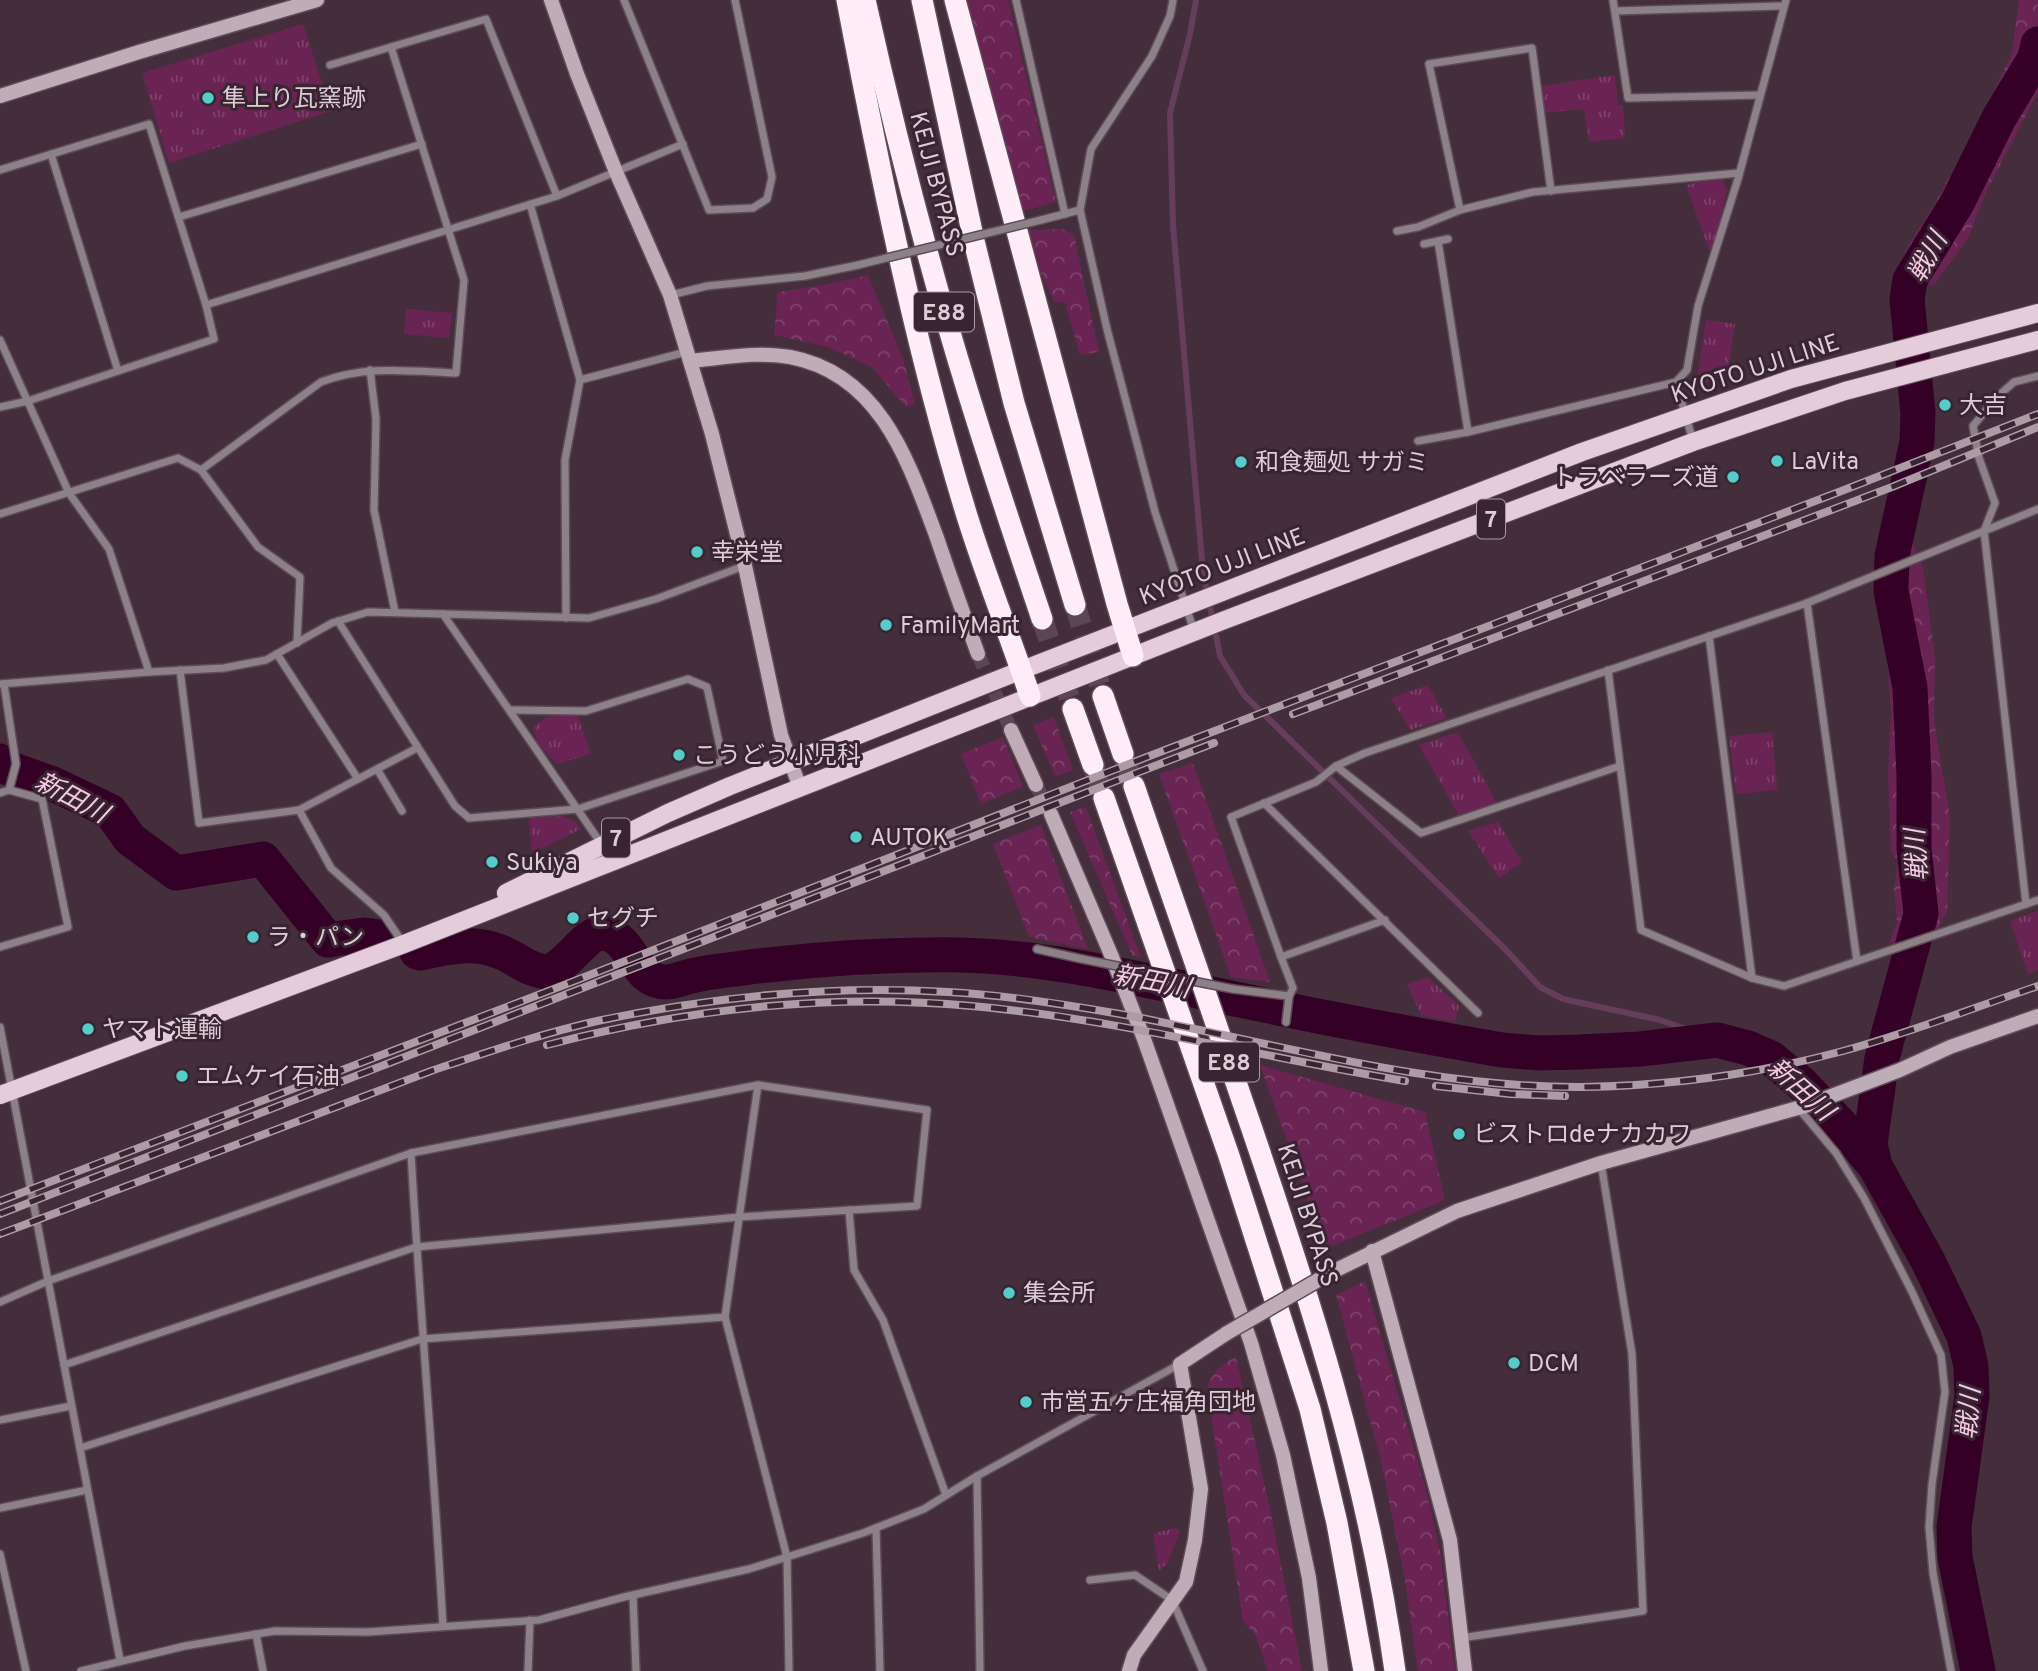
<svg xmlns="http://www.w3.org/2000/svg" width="2038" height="1671" font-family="Overpass,'Noto Sans JP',sans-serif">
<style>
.forest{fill:url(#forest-crowns)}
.park{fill:url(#park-tufts)}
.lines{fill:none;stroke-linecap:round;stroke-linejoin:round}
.stream{stroke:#663e5b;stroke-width:6}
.river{stroke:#340026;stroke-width:35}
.secondary-tunnel{stroke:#5b4653;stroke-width:14;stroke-dasharray:14 7;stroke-linecap:butt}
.highway-tunnel{stroke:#5b4653;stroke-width:21;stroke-dasharray:21 10;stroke-linecap:butt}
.street-casing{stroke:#5f4b58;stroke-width:10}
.secondary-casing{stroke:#5f4b58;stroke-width:17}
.primary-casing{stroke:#5f4b58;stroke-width:20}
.highway-casing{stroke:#5f4b58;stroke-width:24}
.street{stroke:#8d8188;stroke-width:7}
.secondary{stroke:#beacb6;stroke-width:14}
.primary{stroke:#e4ccda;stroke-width:18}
.highway{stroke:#ffeef8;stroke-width:21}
.rail-casing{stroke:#ad9ca6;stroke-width:8}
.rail{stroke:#392431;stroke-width:5;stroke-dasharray:16;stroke-linecap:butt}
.street-bridge-casing{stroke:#5f4b58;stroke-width:10;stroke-linecap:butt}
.secondary-bridge-casing{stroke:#5f4b58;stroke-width:17;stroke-linecap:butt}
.street-bridge{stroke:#8d8188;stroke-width:7}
.secondary-bridge{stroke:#beacb6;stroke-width:14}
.poi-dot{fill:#53cdc9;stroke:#392431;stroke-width:2.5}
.labels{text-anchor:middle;stroke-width:6;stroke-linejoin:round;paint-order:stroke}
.shield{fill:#392431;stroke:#ab9aa4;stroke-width:2}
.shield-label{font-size:23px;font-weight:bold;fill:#dccdd6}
.poi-label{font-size:24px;fill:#dccdd6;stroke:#392431;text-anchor:start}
.street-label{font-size:24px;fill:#dccdd6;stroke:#392431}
.water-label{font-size:26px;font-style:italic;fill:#f5c9e3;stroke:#392431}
</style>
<defs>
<pattern id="forest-crowns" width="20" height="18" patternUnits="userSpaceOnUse" patternTransform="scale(1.75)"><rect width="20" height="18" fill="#692454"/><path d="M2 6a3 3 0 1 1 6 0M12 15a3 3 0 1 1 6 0" fill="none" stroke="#7e436c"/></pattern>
<pattern id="park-tufts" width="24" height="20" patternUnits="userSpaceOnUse" patternTransform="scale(1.75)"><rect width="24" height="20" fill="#692454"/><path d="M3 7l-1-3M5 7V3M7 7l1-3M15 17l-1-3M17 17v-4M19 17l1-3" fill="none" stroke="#7e436c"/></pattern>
</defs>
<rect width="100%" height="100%" fill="#442e3c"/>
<!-- forest -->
<g class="forest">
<path d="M 962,0 L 1008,0 L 1056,202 L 1016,213 Z"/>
<path d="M 2019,0 L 2038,0 L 2038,92 L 1986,192 L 1968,238 L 1934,285 L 1915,283 L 1906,269 L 1905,251 L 1934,205 L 1980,123 L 2012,52 Z"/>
<path d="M 1063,229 L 1074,235 L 1099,352 L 1080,355 L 1065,302 L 1055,303 L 1035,260 L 1028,230 Z"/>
<path d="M 868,275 L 903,359 L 915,404 L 906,407 L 872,367 L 828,347 L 774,335 L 778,292 L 824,285 Z"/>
<path d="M 1913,544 L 1923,568 L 1935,658 L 1934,721 L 1950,817 L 1947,911 L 1936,932 L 1889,944 L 1897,922 L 1894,889 L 1898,861 L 1891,851 L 1888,774 L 1891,709 L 1887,656 L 1876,592 L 1887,553 Z"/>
<path d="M 1054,717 L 1073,771 L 1055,776 L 1033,725 Z"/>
<path d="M 1003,737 L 1023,787 L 981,804 L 961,754 Z"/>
<path d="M 1193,763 L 1270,982 L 1231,977 L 1159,774 Z"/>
<path d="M 1086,807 L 1141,958 L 1132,955 L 1070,812 Z"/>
<path d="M 1041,825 L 1088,949 L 1029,937 L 993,844 Z"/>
<path d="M 1260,1065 L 1425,1112 L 1445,1200 L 1325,1249 Z"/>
<path d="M 1365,1281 L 1426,1490 L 1440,1552 L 1455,1671 L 1418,1671 L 1405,1580 L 1380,1457 L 1336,1295 Z"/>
<path d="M 1236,1357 L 1270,1509 L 1302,1671 L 1268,1671 L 1255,1634 L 1243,1621 L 1207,1388 C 1213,1372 1221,1363 1236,1357 Z"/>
</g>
<!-- park -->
<g class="park">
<path d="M 303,24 L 331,111 L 169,163 L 142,73 Z"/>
<path d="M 1615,75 L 1618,105 L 1623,105 L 1625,138 L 1589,142 L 1584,109 L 1544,113 L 1541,86 Z"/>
<path d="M 1722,178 L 1727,191 L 1711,255 L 1686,185 Z"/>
<path d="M 406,309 L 452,313 L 449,338 L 404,334 Z"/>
<path d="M 1706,320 L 1735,324 L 1727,376 L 1696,386 Z"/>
<path d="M 1428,685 L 1447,718 L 1410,730 L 1391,698 Z"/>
<path d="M 578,715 L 591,754 L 557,764 L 537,743 L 534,726 L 547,717 Z"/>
<path d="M 1458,732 L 1497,804 L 1460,817 L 1419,745 Z"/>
<path d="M 1772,732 L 1777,790 L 1736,794 L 1729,736 Z"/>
<path d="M 563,816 L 574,821 L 581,829 L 532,853 L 529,818 Z"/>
<path d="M 1498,822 L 1522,862 L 1499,878 L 1468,831 Z"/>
<path d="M 2038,911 L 2038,970 L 2028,974 L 2010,921 Z"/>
<path d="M 1428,977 L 1459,1006 L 1455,1022 L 1421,1015 L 1407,984 Z"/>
<path d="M 1173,1528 L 1180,1530 L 1179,1534 L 1167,1564 L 1159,1570 L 1153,1534 Z"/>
</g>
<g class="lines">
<!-- stream -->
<path class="stream" d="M 1196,0 L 1190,34 L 1170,113 L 1173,225 L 1203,572 L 1220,656 L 1244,695 L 1505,949 L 1540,987 L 1563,999 L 1660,1020 L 1717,1040"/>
<!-- river -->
<g class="river">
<path d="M 0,761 L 8,768 L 53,784 L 110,811 L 130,839 L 176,873 L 263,859 L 328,940 L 364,935 L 380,937"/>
<path d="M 417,952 L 420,953 C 444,948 469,942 492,949 C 513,954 526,971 548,972 C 568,966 586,932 602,933 C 634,935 632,982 666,982 C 674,982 683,978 691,976 C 708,972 726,970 743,968 C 814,959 889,954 960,955 C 1050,957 1138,979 1226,997 C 1318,1017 1410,1034 1502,1050 L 1539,1053 L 1579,1052 L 1640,1049 L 1717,1040 L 1748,1048 L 1771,1058 L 1802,1084 L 1840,1124 L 1875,1166"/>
<path d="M 1978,1671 L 1955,1557 L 1954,1527 L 1972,1396 L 1971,1366 L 1964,1336 L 1928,1261 L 1875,1166 L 1870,1144 L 1882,1058 L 1921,914 L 1914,849 L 1914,776 L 1910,688 L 1891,591 L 1892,556 L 1917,442 L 1918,413 L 1907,299 L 1910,280 L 1957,203 L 1999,118 L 2035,58 L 2038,44"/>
</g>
<!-- secondary-tunnel -->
<g class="secondary-tunnel">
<path d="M 978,654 L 1011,730"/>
<path d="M 1036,785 L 1051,814"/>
</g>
<!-- highway-tunnel -->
<g class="highway-tunnel">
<path d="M 1075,605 L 1103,696"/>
<path d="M 1042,619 L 1073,709"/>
<path d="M 1123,754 L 1134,786"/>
<path d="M 1093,765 L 1104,798"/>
</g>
<defs>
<g id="street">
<path d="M 624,0 L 709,210 L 753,208 L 767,199 L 772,177 L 735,0"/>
<path d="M 1016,0 L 1065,214"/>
<path d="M 1173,0 L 1170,16 L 1152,56 L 1091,149 L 1080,210 L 1107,329 L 1155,512 L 1194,631"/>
<path d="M 1613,0 L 1628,98 L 1760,95"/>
<path d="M 1615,11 L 1784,6"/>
<path d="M 330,65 L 486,19 L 557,196"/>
<path d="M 51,154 L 118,371"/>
<path d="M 0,170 L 149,124 L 206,305 L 214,339 L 28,401 L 0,407"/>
<path d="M 530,204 L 580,380 L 565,460 L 566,618"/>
<path d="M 1460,210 L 1429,64 L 1532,48 L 1551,191"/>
<path d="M 179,217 L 422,144"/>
<path d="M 1041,220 L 1080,210"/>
<path d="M 1397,231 L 1418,227 L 1460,210 L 1533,192 L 1739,173"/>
<path d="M 1438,241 L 1468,432"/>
<path d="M 1424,244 L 1448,239"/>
<path d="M 671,295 L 707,286 L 805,276 L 858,265"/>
<path d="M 206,305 L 557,196 L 683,144"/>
<path d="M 0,340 L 69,493 L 109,549 L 149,672"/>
<path d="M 370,370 L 376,419 L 374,510 L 395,612"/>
<path d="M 580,380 L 686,352"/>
<path d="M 1418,441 L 1468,432 L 1676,382"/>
<path d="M 1693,441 L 1676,382 L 1687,370 L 1698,306 L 1738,179 L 1786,0"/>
<path d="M 201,470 L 321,382 C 364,365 410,371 456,373 L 464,280 L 391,47"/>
<path d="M 0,514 L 178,458 L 201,470 L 258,547 L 300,577 L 297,643"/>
<path d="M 1807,603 L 1857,961"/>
<path d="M 443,614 L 613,861"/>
<path d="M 338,621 L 455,806 L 469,818 L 578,809 L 723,761 L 707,687 L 688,679 L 586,711 L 510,710"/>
<path d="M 1709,636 L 1752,978"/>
<path d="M 277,654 L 358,779"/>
<path d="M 180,670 L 199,823 L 299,810 L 417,748"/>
<path d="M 1608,670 L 1641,930 L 1752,978 L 1784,986 L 2038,900"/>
<path d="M 0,684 L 149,672 L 224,668 L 266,660 L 332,623 L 368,612 L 589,618 L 656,599 L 744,566"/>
<path d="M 1336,766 L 1421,833 L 1620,766"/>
<path d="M 377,769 L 402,811"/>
<path d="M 0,793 L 9,790 L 16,764 L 4,684"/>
<path d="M 1264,803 L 1478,1013"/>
<path d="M 299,810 L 331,868 L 384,915 L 403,943"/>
<path d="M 2026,904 L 1984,531 L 1995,503 L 1979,458 L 1973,426 L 1997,397 L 2014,382 L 2038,376"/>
<path d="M 1385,920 L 1281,957 L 1231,817 L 1316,782 L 1336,766 L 1365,753 L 1807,603 L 2038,509"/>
<path d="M 0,947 L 68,927 L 42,799 L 9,790"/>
<path d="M 1037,949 L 1082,959"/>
<path d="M 1281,957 L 1293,988 L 1289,996 L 1286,1022"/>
<path d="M 1233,989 L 1289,996"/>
<path d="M 0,1027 L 120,1660"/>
<path d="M 758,1085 L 725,1317 L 787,1557 L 789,1671"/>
<path d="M 1799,1109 L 1836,1153 L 1864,1198 L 1912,1292 L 1941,1355 L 1945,1392 L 1932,1484 L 1929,1527 L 1933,1573 L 1951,1671"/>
<path d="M 411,1153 C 420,1311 434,1468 443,1626"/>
<path d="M 849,1210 L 854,1270 L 883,1320 L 946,1495"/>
<path d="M 0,1302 L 48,1281 L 411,1153 L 758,1085 L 927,1110 L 917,1206 L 739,1217 L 416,1247 L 64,1365"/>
<path d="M 0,1420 L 71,1406"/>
<path d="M 80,1448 L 422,1339 L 725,1317"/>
<path d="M 977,1476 L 980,1671"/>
<path d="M 0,1508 L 87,1490"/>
<path d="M 876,1528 L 880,1671"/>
<path d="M 0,1554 L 26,1671"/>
<path d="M 1090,1580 L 1135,1575 L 1172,1600 L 1203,1671"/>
<path d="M 633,1596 L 636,1671"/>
<path d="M 256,1634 L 263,1671"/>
<path d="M 1461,1638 L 1643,1611 L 1632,1354 L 1601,1163"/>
<path d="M 81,1671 L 185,1646 L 275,1631 L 368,1632 L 539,1620 L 624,1597 L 749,1569 L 863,1533 L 924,1509 L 977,1476 L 1180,1364"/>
<path d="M 528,1671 L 530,1620"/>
</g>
<g id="secondary">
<path d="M 551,0 L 577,74 L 616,172 L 670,295 L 712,434 L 745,566 L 781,735 L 800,788"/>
<path d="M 0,96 L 139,52 L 317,0"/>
<path d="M 690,361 C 723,358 757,351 790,357 C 881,374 909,463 937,538 C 950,577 964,615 978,654"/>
<path d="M 1011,730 L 1036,785"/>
<path d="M 1051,814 L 1112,957 L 1144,1039 L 1251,1343 L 1283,1455 L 1309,1578 L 1321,1671"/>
<path d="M 1372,1251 L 1450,1540 L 1465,1671"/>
<path d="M 1332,1272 L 1457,1211 L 1601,1163 L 1805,1106 L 1900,1070 L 1950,1047 L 2038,1016"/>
<path d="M 1129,1671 L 1134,1655 L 1186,1582 L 1195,1540 L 1201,1489 L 1180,1364 L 1227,1333"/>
</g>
<g id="primary">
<path d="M 506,893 L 668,813 L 730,786 L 1022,670 L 1582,452 L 1791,379 L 2038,313"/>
<path d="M 0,1095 L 404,944 L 1222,621 L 1693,442 L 1845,391 L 2038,340"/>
</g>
<g id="highway">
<path d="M 847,0 C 880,173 915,347 967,516 C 986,577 1010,636 1030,696"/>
<path d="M 865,0 C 894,130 927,259 966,386 C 990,464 1016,542 1042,619"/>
<path d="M 922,0 L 974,241 L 1014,403 L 1075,605"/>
<path d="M 955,0 L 1117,604 L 1133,656"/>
<path d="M 1103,696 L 1123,754"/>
<path d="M 1073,709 L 1093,765"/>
<path d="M 1134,786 C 1171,892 1207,997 1243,1103 C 1307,1288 1368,1476 1395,1671"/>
<path d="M 1104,798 L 1229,1156 L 1310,1409 L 1337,1523 L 1364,1671"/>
</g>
</defs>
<!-- street casing -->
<use href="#street" class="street-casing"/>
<!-- secondary casing -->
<use href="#secondary" class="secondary-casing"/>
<!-- primary casing -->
<use href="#primary" class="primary-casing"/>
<!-- highway casing -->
<use href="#highway" class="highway-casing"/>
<!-- street -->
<use href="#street" class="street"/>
<!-- secondary -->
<use href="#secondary" class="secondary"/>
<!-- primary -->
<use href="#primary" class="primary"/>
<!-- highway -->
<use href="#highway" class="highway"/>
<defs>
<g id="rail">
<path d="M 1293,714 L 1892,487 L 2038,427"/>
<path d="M 547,1045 C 685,1009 830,993 972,1006 C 1118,1019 1260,1057 1405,1081"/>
<path d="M 1436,1086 L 1510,1094 L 1565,1096"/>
<path d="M 0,1201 L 564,985 L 1152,755 L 1844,490 L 2038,414"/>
<path d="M 0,1214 L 1214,743"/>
<path d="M 0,1234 L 431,1071 C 485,1053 540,1034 597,1021 C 711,997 831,985 948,992 C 1005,995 1063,1004 1120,1014 C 1272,1042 1426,1088 1582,1087 C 1670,1086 1758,1074 1843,1051 C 1909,1033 1973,1008 2038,986"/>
</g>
</defs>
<!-- rail casing -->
<use href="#rail" class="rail-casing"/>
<!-- rail -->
<use href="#rail" class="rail"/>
<defs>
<g id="street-bridge">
<path d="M 858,265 L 1041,220"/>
<path d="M 1082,959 L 1233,989"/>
</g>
<path id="secondary-bridge" d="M 1227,1333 L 1332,1272"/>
</defs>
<!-- street-bridge casing -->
<use href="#street-bridge" class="street-bridge-casing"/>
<!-- secondary-bridge casing -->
<use href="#secondary-bridge" class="secondary-bridge-casing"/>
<!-- street-bridge -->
<use href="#street-bridge" class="street-bridge"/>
<!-- secondary-bridge -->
<use href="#secondary-bridge" class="secondary-bridge"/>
</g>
<!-- markers -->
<g class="poi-dot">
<circle cx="208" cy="98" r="7"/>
<circle cx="1945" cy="405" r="7"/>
<circle cx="1777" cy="461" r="7"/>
<circle cx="1241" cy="462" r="7"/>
<circle cx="1733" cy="477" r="7"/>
<circle cx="697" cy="552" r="7"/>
<circle cx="886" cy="625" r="7"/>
<circle cx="679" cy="755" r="7"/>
<circle cx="856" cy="837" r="7"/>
<circle cx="492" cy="862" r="7"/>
<circle cx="573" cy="918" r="7"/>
<circle cx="253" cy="937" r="7"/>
<circle cx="88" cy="1029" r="7"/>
<circle cx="182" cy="1076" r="7"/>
<circle cx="1459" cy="1134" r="7"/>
<circle cx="1009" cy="1293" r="7"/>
<circle cx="1514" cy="1363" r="7"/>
<circle cx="1026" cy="1402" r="7"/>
</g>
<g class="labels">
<!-- shield labels -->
<g class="shield">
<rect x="914" y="292.5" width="60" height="39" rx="5"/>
<rect x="1477" y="499.5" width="28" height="39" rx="5"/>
<rect x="602" y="818.5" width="28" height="39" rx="5"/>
<rect x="1199" y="1042.5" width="60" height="39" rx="5"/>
</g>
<g class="shield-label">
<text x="944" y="320">E88</text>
<text x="1491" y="527">7</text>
<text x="616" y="846">7</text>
<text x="1229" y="1070">E88</text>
</g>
<!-- poi labels -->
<g class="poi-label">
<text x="222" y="106">隼上り瓦窯跡</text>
<text x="1959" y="413">大吉</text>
<text x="1791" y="469">LaVita</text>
<text x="1255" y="470">和食麺処 サガミ</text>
<text x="1719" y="485" text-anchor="end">トラベラーズ道</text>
<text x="711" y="560">幸栄堂</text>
<text x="900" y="633">FamilyMart</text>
<text x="693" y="763">こうどう小児科</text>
<text x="870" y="845">AUTOK</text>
<text x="506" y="870">Sukiya</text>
<text x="587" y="926">セグチ</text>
<text x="267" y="945">ラ・パン</text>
<text x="102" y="1037">ヤマト運輸</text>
<text x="196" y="1084">エムケイ石油</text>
<text x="1473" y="1142">ビストロdeナカカワ</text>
<text x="1023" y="1301">集会所</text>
<text x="1528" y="1371">DCM</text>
<text x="1040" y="1410">市営五ヶ庄福角団地</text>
</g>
<!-- street labels -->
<g class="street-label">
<text transform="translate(937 184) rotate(75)" y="8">KEIJI BYPASS</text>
<text transform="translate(1755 368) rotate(-18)" y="8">KYOTO UJI LINE</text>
<text transform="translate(1222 566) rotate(-21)" y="8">KYOTO UJI LINE</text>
<text transform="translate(1308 1215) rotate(72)" y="8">KEIJI BYPASS</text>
</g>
<!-- water labels -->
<g class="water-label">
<text transform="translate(1927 257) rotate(-61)" y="9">戦川</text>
<text transform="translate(72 797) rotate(28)" y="9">新田川</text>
<text transform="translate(1916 855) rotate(-94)" y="9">戦川</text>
<text transform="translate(1152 981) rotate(11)" y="9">新田川</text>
<text transform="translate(1801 1089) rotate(42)" y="9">新田川</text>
<text transform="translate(1968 1413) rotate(-85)" y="9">戦川</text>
</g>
</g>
</svg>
